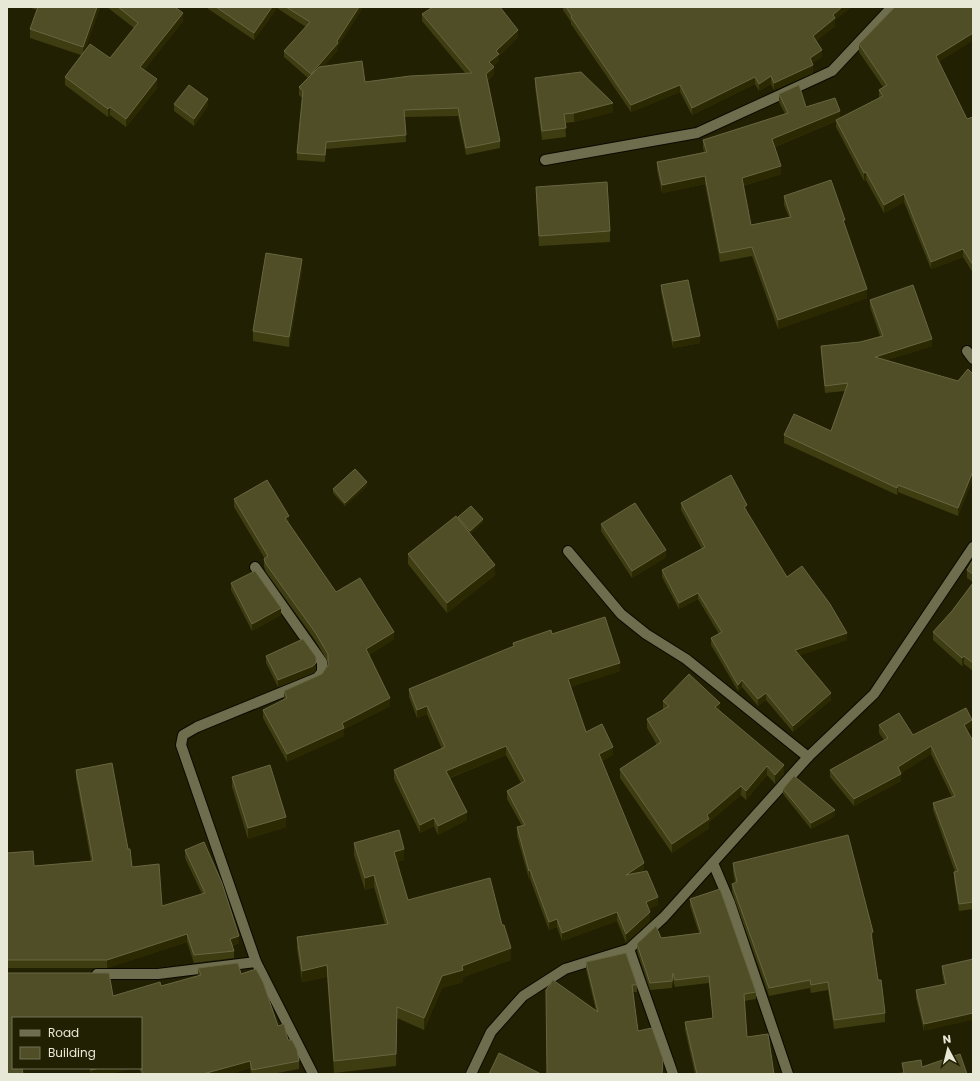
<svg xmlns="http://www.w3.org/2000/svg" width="980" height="1081" font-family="Poppins,sans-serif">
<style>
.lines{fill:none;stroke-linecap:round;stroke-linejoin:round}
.minor-casing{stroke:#0b0900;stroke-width:12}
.minor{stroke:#6e6e4e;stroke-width:10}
.wall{fill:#3e3c11}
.shaded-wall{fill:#2b2902}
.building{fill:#504e26;stroke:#686642}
</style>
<rect width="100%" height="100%" fill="#212002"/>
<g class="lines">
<defs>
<g id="minor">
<path d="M 545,160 L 697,133 L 832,71 L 892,7"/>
<path d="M 967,351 L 973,359"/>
<path d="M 568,551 L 621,614 L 646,634 L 686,659 L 808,757"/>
<path d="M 255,567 L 322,662 L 322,672 L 317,678 L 197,727 L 183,735 L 181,745 L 256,962"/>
<path d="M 713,863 L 730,903 L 788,1074"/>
<path d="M 629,949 L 673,1074"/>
<path d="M 97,974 L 158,974 L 256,962 L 313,1074"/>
<path d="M 471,1074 L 491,1032 L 523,996 L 565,969 L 629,949 L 664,917 L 808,757 L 874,694 L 973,547"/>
</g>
</defs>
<!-- minor casing -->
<use href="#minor" class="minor-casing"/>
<!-- minor -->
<use href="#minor" class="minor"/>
</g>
<!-- wall -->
<g class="wall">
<path d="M 28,7 L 100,7 L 84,52 L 110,58 L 134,28 L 107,7 L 175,7 L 183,21 L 144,70 L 157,88 L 126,127 L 110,115 L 108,117 L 65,85 L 65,77 L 81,55 L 30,38 L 30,29 L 37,10 Z"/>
<path d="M 207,7 L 363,7 L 338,46 L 338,50 L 324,66 L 365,82 L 466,74 L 422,21 L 422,14 L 518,37 L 499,56 L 499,61 L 493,66 L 494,74 L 488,80 L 500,141 L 500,148 L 466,155 L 458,116 L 405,117 L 406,142 L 326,149 L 325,162 L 297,160 L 297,153 L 302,98 L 299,95 L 299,87 L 308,78 L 284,57 L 284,51 L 306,27 L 277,8 L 254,40 L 207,8 Z"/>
<path d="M 563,7 L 649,7 L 650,8 L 835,20 L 835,26 L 816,41 L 822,57 L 812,63 L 813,73 L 774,90 L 771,84 L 759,91 L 755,84 L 692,115 L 680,92 L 631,112 L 571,24 L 571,22 L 563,10 Z"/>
<path d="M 973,7 L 973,41 L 973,40 L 938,62 L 967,119 L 973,117 L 973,273 L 963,257 L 931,269 L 904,202 L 884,213 L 866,180 L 864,181 L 836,127 L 836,121 L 775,147 L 781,174 L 743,186 L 751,225 L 789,217 L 784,205 L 784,196 L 845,226 L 867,298 L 778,329 L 752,256 L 720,262 L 705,184 L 662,193 L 657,170 L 657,162 L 704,152 L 703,148 L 703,140 L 785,114 L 779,102 L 779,94 L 806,107 L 840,118 L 879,98 L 879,90 L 883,87 L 859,52 L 859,44 Z"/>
<path d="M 535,78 L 613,112 L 574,122 L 565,123 L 566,137 L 542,140 L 535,87 Z"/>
<path d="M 174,104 L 208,106 L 194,126 L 174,111 Z"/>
<path d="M 536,187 L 610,231 L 610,242 L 539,246 L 536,197 Z"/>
<path d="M 302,269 L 289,347 L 253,341 L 253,331 Z"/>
<path d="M 661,285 L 700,343 L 673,348 L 661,292 Z"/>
<path d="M 870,300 L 932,346 L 887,360 L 958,381 L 973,372 L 973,479 L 958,516 L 898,492 L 897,495 L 784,443 L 784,435 L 831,431 L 845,391 L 825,393 L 821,353 L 821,346 L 860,342 L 880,336 L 870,307 Z"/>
<path d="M 367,486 L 345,506 L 333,493 L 333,489 Z"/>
<path d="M 234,499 L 289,523 L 336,592 L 394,639 L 369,655 L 390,706 L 344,729 L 344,736 L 287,762 L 263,718 L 263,710 L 284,700 L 284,691 L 322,674 L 328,665 L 328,662 L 315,640 L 266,572 L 264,567 L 264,559 L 265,559 L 234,507 Z"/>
<path d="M 681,503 L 747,512 L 787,577 L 847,640 L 800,655 L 831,700 L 793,732 L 766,700 L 758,706 L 742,687 L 738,691 L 711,645 L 711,638 L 719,634 L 698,599 L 679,609 L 662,577 L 662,570 L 702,549 L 681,510 Z"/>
<path d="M 458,517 L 483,522 L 470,534 L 495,575 L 447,613 L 408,564 L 408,554 L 458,518 Z"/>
<path d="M 601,524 L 666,557 L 632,578 L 601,531 Z"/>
<path d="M 973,560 L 973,582 L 967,578 L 967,570 Z"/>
<path d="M 231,583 L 281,615 L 252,631 L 231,590 Z"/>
<path d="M 973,583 L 973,671 L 964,664 L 962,666 L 933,640 L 933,632 L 952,611 Z"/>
<path d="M 552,634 L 620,671 L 570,687 L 586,732 L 613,755 L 601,761 L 644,871 L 658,905 L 649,909 L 650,921 L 626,943 L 617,921 L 562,941 L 557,927 L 549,930 L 530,879 L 529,879 L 517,836 L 517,827 L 522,826 L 507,799 L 507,791 L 521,783 L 506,755 L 450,778 L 467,820 L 438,835 L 434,826 L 420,833 L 394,779 L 394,770 L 442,749 L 427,714 L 417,718 L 409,697 L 409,689 L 513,647 L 513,643 Z"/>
<path d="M 266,656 L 316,670 L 313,673 L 278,687 L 266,663 Z"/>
<path d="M 663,701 L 720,711 L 784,774 L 775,784 L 767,775 L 746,800 L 741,795 L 709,822 L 709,828 L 672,853 L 620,778 L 620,769 L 657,745 L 647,728 L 647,719 L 663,710 Z"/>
<path d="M 879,725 L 913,735 L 972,727 L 967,730 L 973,741 L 973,909 L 959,911 L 954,879 L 954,872 L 955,872 L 933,810 L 933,803 L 952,797 L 931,754 L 901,773 L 901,781 L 854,806 L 830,777 L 830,770 L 884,740 L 879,733 Z"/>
<path d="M 76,770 L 128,849 L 132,867 L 162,906 L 202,894 L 185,858 L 185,850 L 239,943 L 232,946 L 234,951 L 234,958 L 194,963 L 187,942 L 107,968 L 7,968 L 7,853 L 34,866 L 91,861 L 76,778 Z"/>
<path d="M 232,777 L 286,827 L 248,839 L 232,787 Z"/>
<path d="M 783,789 L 835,816 L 811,829 L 783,794 Z"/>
<path d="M 354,843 L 404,860 L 397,862 L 408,900 L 511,960 L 463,977 L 463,982 L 442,988 L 424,1030 L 397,1018 L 396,1066 L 334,1073 L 327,977 L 302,982 L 297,949 L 297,937 L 385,924 L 374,887 L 365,890 L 354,855 Z"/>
<path d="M 733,863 L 873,940 L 872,941 L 878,980 L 885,1013 L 885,1022 L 834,1029 L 828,990 L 811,993 L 810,988 L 769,996 L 732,892 L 732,884 L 735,883 L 733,872 Z"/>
<path d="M 690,899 L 756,992 L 756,999 L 744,1001 L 747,1037 L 774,1074 L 695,1074 L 685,1030 L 685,1022 L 713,1018 L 709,983 L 675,987 L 673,980 L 672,988 L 650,990 L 637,951 L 637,944 L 661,938 L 699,933 L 690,906 Z"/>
<path d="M 973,959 L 924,1031 L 916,998 L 916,990 L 944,984 L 942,973 L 942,966 Z"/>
<path d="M 586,962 L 637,985 L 637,992 L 633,992 L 638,1031 L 663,1066 L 662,1074 L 547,1074 L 596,1011 L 586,969 Z"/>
<path d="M 198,968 L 241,974 L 278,1026 L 288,1040 L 299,1061 L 299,1069 L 272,1074 L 251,1074 L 250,1068 L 230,1074 L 141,1074 L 139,1068 L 141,1068 L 141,1018 L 13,1018 L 7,973 L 113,996 L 161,986 L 198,976 Z"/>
<path d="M 89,1068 L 135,1068 L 107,1074 L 91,1074 Z"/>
</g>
<!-- shaded-wall -->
<g class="shaded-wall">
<path d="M 97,7 L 100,7 L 83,56 L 83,47 Z"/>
<path d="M 272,7 L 277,7 L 277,8 L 254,40 L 254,33 Z"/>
<path d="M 359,7 L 363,7 L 338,46 L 338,50 L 311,81 L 311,74 L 337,41 Z"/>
<path d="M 842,7 L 852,7 L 835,20 L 835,26 L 813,44 L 813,36 L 833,15 Z"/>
<path d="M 183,13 L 183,21 L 140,75 L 140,67 Z"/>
<path d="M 518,30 L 518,37 L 499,56 L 499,61 L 489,69 L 489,62 L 496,51 Z"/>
<path d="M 973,33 L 973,40 L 936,64 L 936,56 Z"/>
<path d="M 822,50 L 822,57 L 810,65 L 810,58 Z"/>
<path d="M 813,65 L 813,73 L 774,90 L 774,83 Z"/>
<path d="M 494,67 L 494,74 L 486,81 L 486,74 Z"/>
<path d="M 771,76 L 771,84 L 759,91 L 759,84 Z"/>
<path d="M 755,77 L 755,84 L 692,115 L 692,108 Z"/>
<path d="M 157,79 L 157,88 L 126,127 L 126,119 Z"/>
<path d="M 680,85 L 680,92 L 631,112 L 631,105 Z"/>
<path d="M 208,99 L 208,106 L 194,126 L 194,119 Z"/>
<path d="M 613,103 L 613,112 L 574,122 L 574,113 Z"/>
<path d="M 110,107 L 110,115 L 108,117 L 108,109 Z"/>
<path d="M 840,111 L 840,119 L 772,148 L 772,139 Z"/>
<path d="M 326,142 L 326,149 L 325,162 L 325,155 Z"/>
<path d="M 781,166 L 781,174 L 742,186 L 742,178 Z"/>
<path d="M 866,172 L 866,180 L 864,181 L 864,173 Z"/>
<path d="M 705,176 L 705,184 L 662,193 L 662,185 Z"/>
<path d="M 904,194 L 904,202 L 884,213 L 884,205 Z"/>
<path d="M 963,249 L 963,257 L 931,269 L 931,262 Z"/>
<path d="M 302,259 L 302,269 L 289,347 L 289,337 Z"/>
<path d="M 867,289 L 867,298 L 778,329 L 778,320 Z"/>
<path d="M 700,336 L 700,343 L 673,348 L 673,341 Z"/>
<path d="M 932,339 L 932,346 L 875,364 L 875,357 Z"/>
<path d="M 973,471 L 973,479 L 958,516 L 958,508 Z"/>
<path d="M 367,482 L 367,486 L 345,506 L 345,503 Z"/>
<path d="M 898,485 L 898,492 L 897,495 L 897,488 Z"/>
<path d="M 747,505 L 747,512 L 744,514 L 744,507 Z"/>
<path d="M 289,516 L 289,524 L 285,518 Z"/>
<path d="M 483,519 L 483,522 L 470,534 L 470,531 Z"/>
<path d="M 666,550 L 666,557 L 632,578 L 632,571 Z"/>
<path d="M 495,565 L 495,575 L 447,613 L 447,603 Z"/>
<path d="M 698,593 L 698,599 L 679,609 L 679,603 Z"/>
<path d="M 281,608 L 281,615 L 252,631 L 252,624 Z"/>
<path d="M 394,632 L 394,639 L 366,657 L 366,649 Z"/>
<path d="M 847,633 L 847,640 L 795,657 L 795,650 Z"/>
<path d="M 964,656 L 964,664 L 962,666 L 962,658 Z"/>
<path d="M 316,663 L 316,670 L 313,673 L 278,687 L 278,680 Z"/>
<path d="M 620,663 L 620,671 L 568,688 L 568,679 Z"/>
<path d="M 742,680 L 742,687 L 738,691 L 738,685 Z"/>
<path d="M 766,693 L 766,700 L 758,706 L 758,699 Z"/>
<path d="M 831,693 L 831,700 L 793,732 L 793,726 Z"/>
<path d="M 390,698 L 390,706 L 344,729 L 344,736 L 287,762 L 287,754 L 342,723 Z"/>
<path d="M 720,703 L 720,712 L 715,707 Z"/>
<path d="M 427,706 L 427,714 L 417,718 L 417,710 Z"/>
<path d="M 972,720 L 972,727 L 964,732 L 964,725 Z"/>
<path d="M 506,746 L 506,755 L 446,779 L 446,771 Z"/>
<path d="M 931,746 L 931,754 L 898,775 L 898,767 Z"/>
<path d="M 613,747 L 613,755 L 599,763 L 599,754 Z"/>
<path d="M 784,765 L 784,774 L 775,784 L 775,775 Z"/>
<path d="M 767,766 L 767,775 L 746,800 L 746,791 Z"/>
<path d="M 901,774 L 901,781 L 854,806 L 854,799 Z"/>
<path d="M 741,786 L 741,795 L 709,822 L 709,828 L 672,853 L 672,844 Z"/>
<path d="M 835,810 L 835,816 L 811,829 L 811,823 Z"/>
<path d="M 467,812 L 467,820 L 438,835 L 438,826 Z"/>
<path d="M 286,817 L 286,827 L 248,839 L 248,828 Z"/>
<path d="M 434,818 L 434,826 L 420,833 L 420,825 Z"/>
<path d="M 404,849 L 404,860 L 394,863 L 394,852 Z"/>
<path d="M 644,863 L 644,872 L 626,875 Z"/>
<path d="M 530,870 L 530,879 L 529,879 L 529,871 Z"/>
<path d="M 374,875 L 374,887 L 365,890 L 365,878 Z"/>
<path d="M 658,897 L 658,905 L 646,910 L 646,902 Z"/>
<path d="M 617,912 L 617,921 L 562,941 L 562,933 Z"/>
<path d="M 650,912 L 650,921 L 626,943 L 626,934 Z"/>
<path d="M 557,919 L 557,927 L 549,930 L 549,922 Z"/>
<path d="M 873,932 L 873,940 L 871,941 L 871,933 Z"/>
<path d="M 187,934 L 187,942 L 107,968 L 107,960 Z"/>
<path d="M 239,936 L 239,943 L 230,946 L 230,939 Z"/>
<path d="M 511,948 L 511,960 L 463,977 L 463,982 L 442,988 L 424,1030 L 424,1018 L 442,976 L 462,966 Z"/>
<path d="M 327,965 L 327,977 L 302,982 L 302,971 Z"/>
<path d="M 973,1013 L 973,1020 L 924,1031 L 924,1024 Z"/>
<path d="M 250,1061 L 250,1068 L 230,1074 L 203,1074 Z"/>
<path d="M 100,1068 L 135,1068 L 107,1074 L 91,1074 L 91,1070 Z"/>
</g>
<!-- building -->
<g class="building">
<path d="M 38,7 L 97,7 L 83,47 L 30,29 Z"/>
<path d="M 118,7 L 175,7 L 183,13 L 140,67 L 157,79 L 126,119 L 110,107 L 108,109 L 65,77 L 90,44 L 110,58 L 138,23 Z"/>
<path d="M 216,7 L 272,7 L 254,33 Z"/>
<path d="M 286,7 L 359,7 L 337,41 L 338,43 L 311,74 L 284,51 L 310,22 Z"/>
<path d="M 433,7 L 500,7 L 518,30 L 496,51 L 499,54 L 489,62 L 494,67 L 486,74 L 500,141 L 466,148 L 458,108 L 404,110 L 406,135 L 326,142 L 325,155 L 297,153 L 303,91 L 299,87 L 319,67 L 362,61 L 365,82 L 410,76 L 472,73 L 422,14 Z"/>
<path d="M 566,7 L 649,7 L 650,8 L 653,7 L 842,7 L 833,15 L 835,18 L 813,36 L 822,50 L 810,58 L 813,65 L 774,83 L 771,76 L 759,84 L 755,77 L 692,108 L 680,85 L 631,105 L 571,17 L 572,16 Z"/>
<path d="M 895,7 L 973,7 L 973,33 L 936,56 L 967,119 L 973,117 L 973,265 L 963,249 L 931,262 L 904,194 L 884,205 L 866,172 L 864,173 L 836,120 L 883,96 L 879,90 L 887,85 L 859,44 Z"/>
<path d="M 581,72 L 613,103 L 574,113 L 564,114 L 566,128 L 542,131 L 535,78 Z"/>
<path d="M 189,85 L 208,99 L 194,119 L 174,104 Z"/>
<path d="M 799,85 L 806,107 L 835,98 L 840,111 L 772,139 L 781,166 L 742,178 L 751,225 L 791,217 L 784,196 L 831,180 L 845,220 L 843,220 L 867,289 L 778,320 L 752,247 L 720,253 L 705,176 L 662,185 L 657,162 L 707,152 L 703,140 L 788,113 L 779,94 Z"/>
<path d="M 607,182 L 610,231 L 539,236 L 536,187 Z"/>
<path d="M 266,253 L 302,259 L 289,337 L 253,331 Z"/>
<path d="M 688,280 L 700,336 L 673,341 L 661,285 Z"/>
<path d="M 913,285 L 932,339 L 875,357 L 958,381 L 968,369 L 972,373 L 973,372 L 973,471 L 958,508 L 898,485 L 897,488 L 784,435 L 794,414 L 831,431 L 848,383 L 825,386 L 821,346 L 860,342 L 883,336 L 870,300 Z"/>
<path d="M 355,469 L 367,482 L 345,503 L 333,489 Z"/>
<path d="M 731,475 L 747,505 L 744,507 L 787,577 L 802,566 L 830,604 L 847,633 L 795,650 L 831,693 L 793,726 L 766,693 L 758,699 L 742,680 L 738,685 L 711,638 L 722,632 L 698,593 L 679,603 L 662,570 L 705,547 L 681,503 Z"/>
<path d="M 267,480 L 289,516 L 285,518 L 336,592 L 360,578 L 394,632 L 366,649 L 390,698 L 342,723 L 344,728 L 287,754 L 263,710 L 287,698 L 284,691 L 322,674 L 328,665 L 328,654 L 315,632 L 266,564 L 264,559 L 268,556 L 234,499 Z"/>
<path d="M 635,503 L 666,550 L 632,571 L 601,524 Z"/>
<path d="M 471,506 L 483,519 L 470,531 L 458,517 Z"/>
<path d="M 456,516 L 495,565 L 447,603 L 408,554 Z"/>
<path d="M 973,560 L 973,574 L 967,570 Z"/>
<path d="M 255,571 L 281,608 L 252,624 L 231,583 Z"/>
<path d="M 973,583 L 973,663 L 964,656 L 962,658 L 933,632 L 952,611 Z"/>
<path d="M 605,617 L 620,663 L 568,679 L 586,732 L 602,724 L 613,747 L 599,754 L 644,863 L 626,875 L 647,871 L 658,897 L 646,902 L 650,912 L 626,934 L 617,912 L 562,933 L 557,919 L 549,922 L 530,870 L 529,871 L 517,827 L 525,825 L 507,791 L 525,781 L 506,746 L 446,771 L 467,812 L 438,826 L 434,818 L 420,825 L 394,770 L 445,747 L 427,706 L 417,710 L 409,689 L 514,646 L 513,643 L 551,630 L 552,634 Z"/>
<path d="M 303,639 L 316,657 L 316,663 L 313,666 L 278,680 L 266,656 Z"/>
<path d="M 689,674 L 720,703 L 715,707 L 784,765 L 775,775 L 767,766 L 746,791 L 741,786 L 707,815 L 709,819 L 672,844 L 620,769 L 661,742 L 647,719 L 669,706 L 663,701 Z"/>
<path d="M 966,708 L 972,720 L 964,725 L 973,741 L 973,902 L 959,904 L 954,872 L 958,871 L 933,803 L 955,796 L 931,746 L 898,767 L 901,774 L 854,799 L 830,770 L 888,738 L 879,725 L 899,713 L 913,735 Z"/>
<path d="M 112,763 L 128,849 L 130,849 L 132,867 L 159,864 L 162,906 L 205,893 L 185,850 L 204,842 L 222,883 L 239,936 L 230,939 L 234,951 L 194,955 L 187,934 L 107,960 L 7,960 L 7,853 L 33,851 L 34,866 L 93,861 L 76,770 Z"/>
<path d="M 270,765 L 286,817 L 248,828 L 232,777 Z"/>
<path d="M 794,776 L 835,810 L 811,823 L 783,789 Z"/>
<path d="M 399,830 L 404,849 L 394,852 L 408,900 L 490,878 L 502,925 L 504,925 L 511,948 L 462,966 L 463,970 L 442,976 L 424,1018 L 397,1007 L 396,1054 L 334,1061 L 327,965 L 302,971 L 297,937 L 388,924 L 374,875 L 365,878 L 354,843 Z"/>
<path d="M 848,835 L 873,932 L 871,933 L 878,980 L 881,980 L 885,1013 L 834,1020 L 828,982 L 811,985 L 810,980 L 769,988 L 732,884 L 737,882 L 733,863 Z"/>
<path d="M 720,889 L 756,992 L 744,994 L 747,1037 L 768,1034 L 774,1074 L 697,1074 L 685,1022 L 713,1018 L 709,976 L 675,980 L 673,973 L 672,981 L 650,983 L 637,944 L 656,926 L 661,938 L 701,933 L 690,899 Z"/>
<path d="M 626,953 L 637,985 L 632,985 L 638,1031 L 652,1028 L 663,1059 L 662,1074 L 547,1074 L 546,990 L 553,980 L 598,1012 L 586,962 Z"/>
<path d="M 973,959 L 973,1013 L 924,1024 L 916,990 L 946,984 L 942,966 Z"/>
<path d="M 238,963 L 241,974 L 256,969 L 263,982 L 278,1026 L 284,1024 L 288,1040 L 292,1040 L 297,1050 L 299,1061 L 252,1070 L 250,1061 L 203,1074 L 143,1074 L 141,1068 L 141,1018 L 13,1018 L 13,1068 L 22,1068 L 23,1074 L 7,1074 L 7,973 L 109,973 L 113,996 L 160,982 L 161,986 L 201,975 L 198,968 Z"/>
<path d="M 499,1053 L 541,1074 L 489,1074 Z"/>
<path d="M 960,1054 L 967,1074 L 894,1074 L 904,1073 L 902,1063 L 921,1060 L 922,1067 Z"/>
<path d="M 91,1068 L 100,1068 L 91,1070 Z"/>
</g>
<!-- border -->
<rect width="980" height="1081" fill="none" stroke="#e8e8d7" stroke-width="16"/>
<!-- legend -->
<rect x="12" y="1017" width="130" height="52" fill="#212002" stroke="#717057"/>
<rect x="20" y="1030" width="20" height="6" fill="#6e6e4e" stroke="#717057"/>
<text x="48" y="1037" font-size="12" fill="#e8e8d7">Road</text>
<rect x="20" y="1047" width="20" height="12" fill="#504e26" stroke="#717057"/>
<text x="48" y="1057" font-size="12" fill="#e8e8d7">Building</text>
<!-- north arrow -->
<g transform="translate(948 1049) rotate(353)" stroke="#212002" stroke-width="3" paint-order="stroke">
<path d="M0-3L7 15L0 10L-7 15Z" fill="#e8e8d7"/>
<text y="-6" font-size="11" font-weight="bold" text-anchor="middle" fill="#e8e8d7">N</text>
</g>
</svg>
